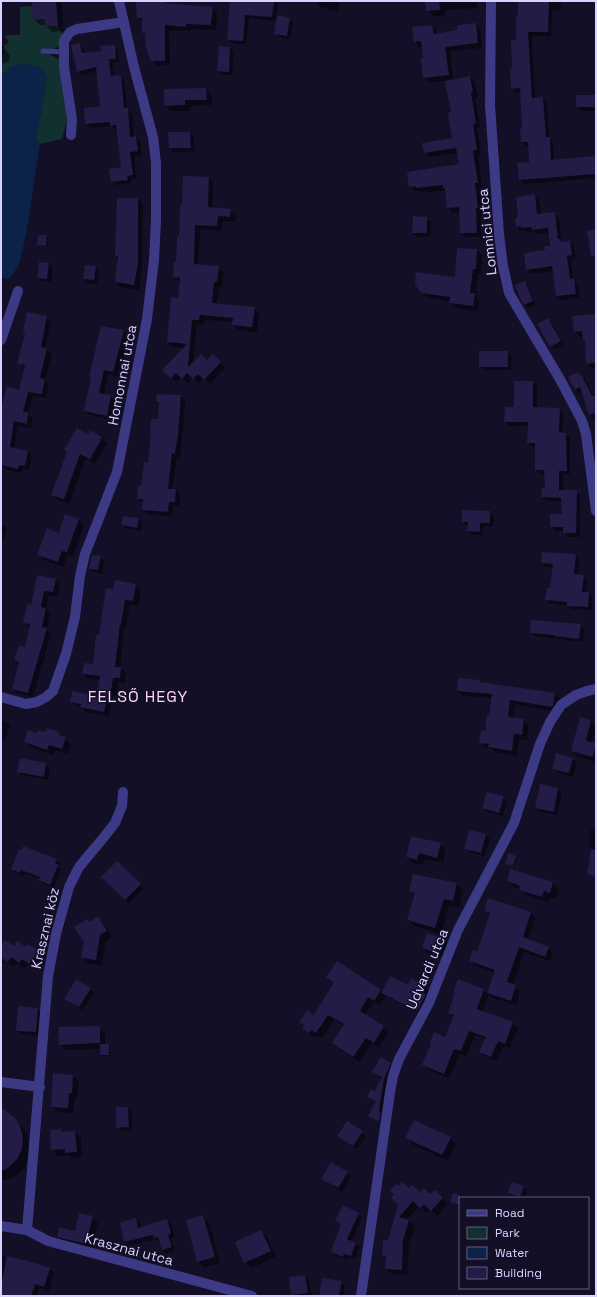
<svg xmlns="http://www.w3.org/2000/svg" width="597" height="1297" font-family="'Space Grotesk',sans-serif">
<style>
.green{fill:#12302f}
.water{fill:#0c2248}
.shadow{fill:#0007}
.building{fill:#241b47}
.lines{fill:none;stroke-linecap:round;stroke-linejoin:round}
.lane{stroke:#3d3a85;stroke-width:5}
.street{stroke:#3d3a85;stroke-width:10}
.labels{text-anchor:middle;stroke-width:3;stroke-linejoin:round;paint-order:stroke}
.street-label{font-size:14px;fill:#d9d4ff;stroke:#130f26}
.quarter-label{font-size:16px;letter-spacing:1px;fill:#ffd6f0;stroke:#130f26}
</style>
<rect width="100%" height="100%" fill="#130f26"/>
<!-- green -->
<path class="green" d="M 33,6 L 34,20 L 45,19 L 45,26 L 58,26 C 59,28 62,32 63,35 C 65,44 56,49 49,51 L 49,54 L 60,60 L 67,119 L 62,139 L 40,144 L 36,140 L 47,76 L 40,68 L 25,63 L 3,73 L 1,75 L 1,56 L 4,53 L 4,46 L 9,42 L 5,37 L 6,35 L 20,35 L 20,7 Z"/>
<!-- water -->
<path class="water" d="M 25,63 L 40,68 L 47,76 L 36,140 L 40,144 L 27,229 L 19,265 L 10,278 L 6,279 L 1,277 L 1,75 L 11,67 Z"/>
<!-- shadow -->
<g class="shadow">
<path d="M 34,1 L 59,1 L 62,4 L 63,31 L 52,32 L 46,25 L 40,25 L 34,19 Z"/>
<path d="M 231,1 L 278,1 L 276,20 L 290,19 L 293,22 L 290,39 L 279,37 L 275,33 L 277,21 L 249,18 L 246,44 L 232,43 L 228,39 Z"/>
<path d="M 317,1 L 339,1 L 338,11 L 330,11 L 326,7 L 321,7 L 317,3 Z"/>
<path d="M 426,1 L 477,1 L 477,8 L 445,10 L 445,16 L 433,16 L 427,10 Z"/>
<path d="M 519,1 L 561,1 L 561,10 L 552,11 L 551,36 L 532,36 L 535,99 L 543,98 L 547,102 L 549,138 L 553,142 L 554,161 L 596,157 L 596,178 L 524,184 L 520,180 L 518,164 L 530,163 L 529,146 L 526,146 L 522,142 L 523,129 L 521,92 L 516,93 L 512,89 L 513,69 L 517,41 Z"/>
<path d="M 579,1 L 596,1 L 596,2 L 581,2 Z"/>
<path d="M 164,2 L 166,4 L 212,8 L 217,13 L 216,30 L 191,29 L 190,31 L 169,30 L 170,65 L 157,66 L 152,60 L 146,36 L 143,33 L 143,23 L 138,17 Z"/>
<path d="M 476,24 L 480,29 L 482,48 L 450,51 L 453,80 L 470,77 L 475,82 L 478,97 L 475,98 L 480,128 L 477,128 L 481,155 L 478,155 L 482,187 L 480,188 L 482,212 L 481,213 L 481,237 L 466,237 L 461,232 L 461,212 L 453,213 L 448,207 L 447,190 L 422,193 L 420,191 L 415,191 L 410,186 L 460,165 L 458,153 L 430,157 L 425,152 L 454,139 L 452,113 L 446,80 L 429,83 L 424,78 L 422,59 L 424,59 L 423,46 L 419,47 L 415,42 L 413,28 L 432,26 L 437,30 L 437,34 L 459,31 Z"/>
<path d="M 79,44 L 83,48 L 84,53 L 102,52 L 114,46 L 118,50 L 119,62 L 112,63 L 114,77 L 120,76 L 124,80 L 127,109 L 132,113 L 134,137 L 136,137 L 140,141 L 142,155 L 134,156 L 136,179 L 131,179 L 131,183 L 115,185 L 112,181 L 122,168 L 117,129 L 115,129 L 111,126 L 90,128 L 86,124 L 85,108 L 101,107 L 97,71 L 82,75 L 78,71 Z"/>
<path d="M 1,45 L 10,55 L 9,61 L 5,63 L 1,63 Z"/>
<path d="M 230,48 L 234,51 L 232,75 L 222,75 L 218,71 Z"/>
<path d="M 206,89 L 212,95 L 212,105 L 190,106 L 190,111 L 171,111 L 165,105 Z"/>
<path d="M 577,96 L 594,96 L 596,97 L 596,111 L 581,111 L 577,107 Z"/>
<path d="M 190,133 L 194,137 L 194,151 L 173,152 L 170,148 Z"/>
<path d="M 208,178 L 213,183 L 212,209 L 230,210 L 236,215 L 235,222 L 223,221 L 222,231 L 200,229 L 198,265 L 218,267 L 224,272 L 222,287 L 219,287 L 217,305 L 254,308 L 259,313 L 257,332 L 238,330 L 233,325 L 233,322 L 205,320 L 204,325 L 197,324 L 193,363 L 207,362 L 213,356 L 225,368 L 210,384 L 204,378 L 199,383 L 193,377 L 188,384 L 181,377 L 177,382 L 164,370 L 184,348 L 173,347 L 168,342 L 179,299 L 180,282 L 174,277 L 177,263 L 183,206 Z"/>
<path d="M 535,196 L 539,200 L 541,215 L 554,213 L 559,218 L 562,242 L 563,243 L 570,242 L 574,246 L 576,259 L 571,260 L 573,279 L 578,284 L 579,298 L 561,300 L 557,296 L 554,271 L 531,274 L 527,269 L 551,247 L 549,233 L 537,234 L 534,231 L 526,232 L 525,230 L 521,231 L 517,227 L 519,218 Z"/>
<path d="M 138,199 L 143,204 L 142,268 L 139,290 L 120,287 L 116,282 L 119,259 L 116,256 Z"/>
<path d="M 427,218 L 431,222 L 430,237 L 417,237 L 413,233 Z"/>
<path d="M 47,236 L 48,238 L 47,247 L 40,246 L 38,245 Z"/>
<path d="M 477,250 L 482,255 L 481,274 L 478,274 L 476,296 L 479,300 L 478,311 L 456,308 L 450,303 L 451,301 L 428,298 L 422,293 L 456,278 Z"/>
<path d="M 40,263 L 49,264 L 53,268 L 51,282 L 42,281 L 38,277 Z"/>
<path d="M 95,267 L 99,271 L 97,284 L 88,283 L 84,279 Z"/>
<path d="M 525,282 L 528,286 L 536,305 L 528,308 L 524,304 Z"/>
<path d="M 596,315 L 596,368 L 592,369 L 587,363 L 586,341 L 584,337 L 580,337 L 575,332 Z"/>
<path d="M 46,317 L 51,322 L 45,349 L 52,354 L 45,381 L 49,385 L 46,398 L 33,396 L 28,414 L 33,418 L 31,428 L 18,426 L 14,449 L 27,451 L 32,456 L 29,470 L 23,469 L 22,473 L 7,470 L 1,465 L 1,415 L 20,391 L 25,368 L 19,363 L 26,334 L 24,332 Z"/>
<path d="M 548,319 L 552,323 L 564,345 L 554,350 L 551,346 Z"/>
<path d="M 102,327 L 124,331 L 128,336 L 117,377 L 108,374 L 104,395 L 111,396 L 115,401 L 112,420 L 90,415 L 85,411 L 92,378 L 90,376 Z"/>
<path d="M 507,352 L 511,355 L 511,370 L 484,370 L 480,367 Z"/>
<path d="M 581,375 L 585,379 L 596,402 L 596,417 L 593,418 L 590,414 L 583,392 L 579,393 L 575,390 L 580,376 Z"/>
<path d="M 533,382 L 537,386 L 537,408 L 559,409 L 563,413 L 562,433 L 566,434 L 570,438 L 570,474 L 563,474 L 563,491 L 576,491 L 580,495 L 580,537 L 568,537 L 564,531 L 555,531 L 551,526 L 563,515 L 562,501 L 547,501 L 542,497 L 546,489 L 546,473 L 540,474 L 536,470 L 536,447 L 532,447 L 528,443 L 528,426 L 509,426 L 505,421 Z"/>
<path d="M 180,396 L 185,400 L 182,440 L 180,458 L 177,457 L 172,490 L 176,490 L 180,495 L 179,506 L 173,506 L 172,516 L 147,514 L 143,510 L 143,503 L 138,499 L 149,463 L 159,420 L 160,404 L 157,402 Z"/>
<path d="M 90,432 L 102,438 L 88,460 L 86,458 L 69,504 L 58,500 L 52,495 Z"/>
<path d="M 102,439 L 107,443 L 95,464 L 90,461 Z"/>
<path d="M 490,512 L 494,516 L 493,526 L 483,526 L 483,535 L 472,535 L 468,531 L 469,526 L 466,526 L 463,522 Z"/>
<path d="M 66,515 L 79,520 L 84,525 L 73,557 L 68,555 L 63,567 L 44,560 L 38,555 L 59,534 Z"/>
<path d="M 139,519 L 142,523 L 141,531 L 126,528 L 122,525 Z"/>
<path d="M 1,524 L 7,528 L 2,544 L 1,544 Z"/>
<path d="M 575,555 L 579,559 L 578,575 L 583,576 L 587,580 L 586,593 L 589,593 L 592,597 L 592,610 L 572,609 L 568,605 L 550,604 L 547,600 L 551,589 L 554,567 L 546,567 L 542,563 Z"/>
<path d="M 100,557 L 104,561 L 102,574 L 94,572 L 90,569 Z"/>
<path d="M 37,576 L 55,580 L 60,584 L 57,596 L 49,595 L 46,609 L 50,614 L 47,630 L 51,634 L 33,697 L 18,693 L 13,688 L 20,665 L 15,660 L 26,648 L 31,627 L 28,627 L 24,622 L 32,606 Z"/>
<path d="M 136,585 L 141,590 L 138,606 L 130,604 L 126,628 L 124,628 L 120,668 L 126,673 L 125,683 L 118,682 L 116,696 L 113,695 L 109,716 L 86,712 L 82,708 L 76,706 L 71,701 L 98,697 L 100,680 L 88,679 L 83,674 L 94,665 L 100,636 L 114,590 Z"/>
<path d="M 580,625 L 584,629 L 583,642 L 534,636 L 531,632 Z"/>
<path d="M 480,681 L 481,683 L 555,694 L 560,699 L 557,712 L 515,704 L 513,719 L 523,720 L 529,726 L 527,740 L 519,739 L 517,756 L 495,752 L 490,748 L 486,748 L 480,742 L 486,732 L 490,716 L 493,698 L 463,696 L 458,690 Z"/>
<path d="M 1,720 L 7,722 L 10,726 L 5,740 L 1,739 Z"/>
<path d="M 591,721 L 596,726 L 592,743 L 596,745 L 596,762 L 578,757 L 572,751 Z"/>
<path d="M 59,733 L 71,744 L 68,754 L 55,750 L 53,755 L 31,748 L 26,742 L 38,734 Z"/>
<path d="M 557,755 L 573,759 L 577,763 L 573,777 L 557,772 L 553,768 Z"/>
<path d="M 46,764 L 50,768 L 48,780 L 22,775 L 18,771 Z"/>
<path d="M 540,786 L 558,789 L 562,793 L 557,815 L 540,812 L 536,808 Z"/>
<path d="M 503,797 L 507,801 L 503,816 L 487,812 L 483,808 Z"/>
<path d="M 590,830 L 596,831 L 596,852 L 589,846 Z"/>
<path d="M 470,831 L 486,835 L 490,839 L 485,856 L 469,852 L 465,848 Z"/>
<path d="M 440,844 L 446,850 L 443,863 L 425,859 L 423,865 L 413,863 L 407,857 Z"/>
<path d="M 509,855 L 517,859 L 514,867 L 506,863 Z"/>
<path d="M 56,860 L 60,863 L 58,867 L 61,869 L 54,888 L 44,884 L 40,880 L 41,879 L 25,873 L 24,876 L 16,873 L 12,869 Z"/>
<path d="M 117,862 L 144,888 L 129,903 L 103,877 Z"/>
<path d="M 511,870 L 553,883 L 559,889 L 556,898 L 550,897 L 548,902 L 526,895 L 520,889 L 514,887 L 508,881 Z"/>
<path d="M 457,884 L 463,890 L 459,907 L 449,905 L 441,934 L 414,926 L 408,920 L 415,896 L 410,892 Z"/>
<path d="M 485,911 L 530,913 L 535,918 L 528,940 L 548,948 L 553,953 L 550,961 L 524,952 L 513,985 L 520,991 L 516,1005 L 493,998 L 489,994 L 482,1012 L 512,1023 L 518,1028 L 510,1048 L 504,1046 L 496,1061 L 485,1056 L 480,1051 L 486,1039 L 475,1035 L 466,1056 L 460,1053 L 449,1078 L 429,1070 L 424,1065 L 445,1038 L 454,1017 L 449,1013 L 456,994 L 454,992 L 459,980 L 484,990 L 488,994 L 495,973 L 475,966 L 471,961 L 478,953 L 490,916 Z"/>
<path d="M 98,918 L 104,924 L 112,937 L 106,941 L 101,966 L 88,963 L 82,957 Z"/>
<path d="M 428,934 L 444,940 L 448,944 L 443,957 L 427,952 L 423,948 Z"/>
<path d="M 1,944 L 26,949 L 29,945 L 44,957 L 36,969 L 28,964 L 25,968 L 17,963 L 14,967 L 5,961 L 3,965 L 1,964 Z"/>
<path d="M 328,977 L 381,991 L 382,992 L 408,986 L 424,986 L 430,992 L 424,1016 L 386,996 L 380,1005 L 374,1002 L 365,1015 L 384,1027 L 389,1032 L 379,1048 L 372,1043 L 359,1062 L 338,1048 L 333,1043 L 344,1026 L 334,1020 L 322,1038 L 317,1035 L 315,1038 L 303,1028 L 314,1016 L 335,983 Z"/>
<path d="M 90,989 L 94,992 L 83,1010 L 69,1002 L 66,998 Z"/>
<path d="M 37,1009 L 41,1013 L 39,1036 L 21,1034 L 17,1030 Z"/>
<path d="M 99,1027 L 105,1033 L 105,1045 L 109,1045 L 110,1047 L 111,1056 L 103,1057 L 101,1055 L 101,1049 L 66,1050 L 60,1044 Z"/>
<path d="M 390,1064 L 393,1067 L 382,1124 L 370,1116 L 377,1102 L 369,1096 L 375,1092 L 382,1078 L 373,1072 Z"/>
<path d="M 73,1076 L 79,1082 L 77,1098 L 75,1098 L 73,1113 L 58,1112 L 52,1106 Z"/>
<path d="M 128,1108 L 132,1112 L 132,1131 L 121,1131 L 117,1127 Z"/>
<path d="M 1,1110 L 14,1119 L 22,1127 L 28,1135 L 30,1146 L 29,1157 L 25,1167 L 16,1176 L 6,1180 L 1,1180 Z"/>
<path d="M 347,1122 L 366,1136 L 357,1149 L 338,1136 Z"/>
<path d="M 62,1130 L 64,1133 L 75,1132 L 81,1138 L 82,1157 L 72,1158 L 69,1155 L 58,1156 L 52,1150 Z"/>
<path d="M 407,1138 L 450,1138 L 456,1144 L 448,1161 L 412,1144 Z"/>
<path d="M 347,1173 L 351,1177 L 342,1192 L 326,1182 L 323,1178 Z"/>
<path d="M 523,1187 L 527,1191 L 525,1198 L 516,1198 L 509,1193 Z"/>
<path d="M 409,1190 L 430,1196 L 435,1191 L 448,1204 L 437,1216 L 430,1209 L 427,1213 L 419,1206 L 406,1220 L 409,1221 L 415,1226 L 409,1246 L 407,1275 L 392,1274 L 386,1269 L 387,1259 L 383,1255 Z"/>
<path d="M 454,1194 L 464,1198 L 460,1198 L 460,1206 L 451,1202 Z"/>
<path d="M 358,1214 L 362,1218 L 351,1242 L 356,1244 L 360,1247 L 355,1259 L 348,1257 L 347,1260 L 335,1256 L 332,1252 L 342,1225 L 336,1221 Z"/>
<path d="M 203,1216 L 209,1222 L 220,1263 L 204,1267 L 198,1261 Z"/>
<path d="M 92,1217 L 98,1223 L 91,1250 L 64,1242 L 58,1236 L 75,1232 Z"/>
<path d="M 136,1220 L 140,1223 L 141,1228 L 167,1220 L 171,1224 L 175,1237 L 171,1238 L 175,1251 L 166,1254 L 163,1250 L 160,1241 L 158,1241 L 156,1239 L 129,1245 L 125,1241 Z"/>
<path d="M 261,1231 L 267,1237 L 276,1257 L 251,1268 L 245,1262 Z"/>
<path d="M 1,1256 L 28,1262 L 50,1269 L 54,1273 L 49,1291 L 39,1288 L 37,1296 L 1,1296 Z"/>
<path d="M 305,1276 L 309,1280 L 311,1296 L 293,1296 L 290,1278 Z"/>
<path d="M 341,1282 L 345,1286 L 343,1296 L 320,1296 Z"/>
</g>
<!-- building -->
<g class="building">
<path d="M 32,1 L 56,1 L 58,26 L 45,26 L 45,19 L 33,20 Z"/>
<path d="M 165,1 L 165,3 L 213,7 L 211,25 L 186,24 L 186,27 L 165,25 L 165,61 L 151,61 L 146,48 L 145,33 L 142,33 L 142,18 L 137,18 L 136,2 Z"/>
<path d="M 230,1 L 274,1 L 272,17 L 245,15 L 243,41 L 227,40 Z"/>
<path d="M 425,1 L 439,1 L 440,10 L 426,11 Z"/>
<path d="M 518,1 L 549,1 L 548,32 L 528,32 L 532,98 L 543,97 L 546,137 L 550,137 L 551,160 L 595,156 L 596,174 L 519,180 L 517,163 L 529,162 L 528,142 L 521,142 L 520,128 L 522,128 L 520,88 L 511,89 L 510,68 L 512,68 L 511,40 L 516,40 L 516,15 L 518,15 Z"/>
<path d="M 277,15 L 290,18 L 287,36 L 274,34 Z"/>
<path d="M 476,23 L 478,43 L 445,47 L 449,75 L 423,78 L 421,58 L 423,58 L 421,41 L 414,42 L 412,27 L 432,25 L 434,34 L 457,30 L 457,25 Z"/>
<path d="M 80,43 L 82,53 L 101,51 L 100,46 L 115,45 L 116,59 L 109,59 L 111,76 L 121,75 L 124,108 L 128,108 L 130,137 L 136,136 L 138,151 L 130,152 L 133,175 L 127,176 L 128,180 L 111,182 L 109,169 L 121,167 L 116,125 L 110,126 L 110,122 L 85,124 L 84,108 L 100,106 L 96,67 L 77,72 L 71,45 Z"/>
<path d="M 219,46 L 230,47 L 229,72 L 217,71 Z"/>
<path d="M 470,76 L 473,92 L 471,93 L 476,123 L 473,124 L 477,150 L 473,150 L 478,183 L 475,183 L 478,208 L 476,208 L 477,233 L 460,233 L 459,207 L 447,208 L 445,188 L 443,188 L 443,185 L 416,188 L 416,186 L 409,187 L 407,172 L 459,164 L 456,148 L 424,153 L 422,143 L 452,138 L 448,113 L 451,112 L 445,81 Z"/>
<path d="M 206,88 L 207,100 L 185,100 L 185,105 L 164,106 L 164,89 Z"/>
<rect x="576" y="95" width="19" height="12"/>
<path d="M 168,132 L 190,132 L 191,148 L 169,148 Z"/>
<path d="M 183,176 L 209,177 L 208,207 L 231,209 L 230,217 L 218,216 L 217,226 L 195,225 L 194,264 L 219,266 L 217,282 L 214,282 L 212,303 L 255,307 L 252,327 L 232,325 L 233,318 L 200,315 L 199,320 L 192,320 L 188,367 L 201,354 L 207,360 L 213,354 L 221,362 L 204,380 L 198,374 L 193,379 L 187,373 L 182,379 L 176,373 L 171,378 L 162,370 L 187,344 L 167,342 L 171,297 L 178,298 L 180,278 L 173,277 L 174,262 L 176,262 L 177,236 L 179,236 L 180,205 L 182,205 Z"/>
<path d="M 535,194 L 537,214 L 555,212 L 558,239 L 561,239 L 561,242 L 570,241 L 572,255 L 567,256 L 570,279 L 574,278 L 576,294 L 556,296 L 552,266 L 526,270 L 524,253 L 545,250 L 544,246 L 550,246 L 548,228 L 532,230 L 531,227 L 521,228 L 521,226 L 516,227 L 515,218 L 518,217 L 516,197 Z"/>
<path d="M 117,198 L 138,198 L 138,263 L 134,285 L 115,282 L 118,256 L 115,256 Z"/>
<path d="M 413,216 L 427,217 L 427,233 L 412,233 Z"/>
<path d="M 596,229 L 596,256 L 591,256 L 587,231 Z"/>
<path d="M 38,235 L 47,235 L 46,246 L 37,245 Z"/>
<path d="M 457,248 L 477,249 L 476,269 L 473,269 L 470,293 L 475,293 L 473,306 L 449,303 L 450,297 L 421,293 L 415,284 L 416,272 L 455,277 Z"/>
<path d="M 39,262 L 49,263 L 47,279 L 37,278 Z"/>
<path d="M 85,265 L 96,266 L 94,280 L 83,279 Z"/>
<path d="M 525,281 L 533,301 L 523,305 L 515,285 Z"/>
<path d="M 27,312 L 47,316 L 41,347 L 47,348 L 40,378 L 45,379 L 42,394 L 28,392 L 23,412 L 28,412 L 27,424 L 14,421 L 10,447 L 28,451 L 25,466 L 19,465 L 18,469 L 1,465 L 1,410 L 7,386 L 19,390 L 25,365 L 17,364 L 25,333 L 23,332 Z"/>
<path d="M 596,314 L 596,363 L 586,364 L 585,340 L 583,340 L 582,331 L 574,332 L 572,316 Z"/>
<path d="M 548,318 L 561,341 L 550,347 L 537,324 Z"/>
<path d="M 101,326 L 124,330 L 113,372 L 104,370 L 99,393 L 111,395 L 107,416 L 84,411 L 91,377 L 89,377 Z"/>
<rect x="479" y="351" width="29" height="16"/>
<path d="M 578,372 L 579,375 L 581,374 L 592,396 L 596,395 L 596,413 L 589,415 L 580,387 L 575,390 L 568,377 Z"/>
<path d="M 514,381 L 533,381 L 533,407 L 560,408 L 559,432 L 566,433 L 567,471 L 559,471 L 559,490 L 577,490 L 576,533 L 563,533 L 563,527 L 550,527 L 550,514 L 562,514 L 561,498 L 541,497 L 542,488 L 545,488 L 544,470 L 535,470 L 535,443 L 527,443 L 528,422 L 504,422 L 505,407 L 514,407 Z"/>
<path d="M 157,394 L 181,395 L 178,435 L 175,454 L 172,453 L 168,489 L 176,489 L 175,502 L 169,502 L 168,512 L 142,510 L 143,499 L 137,499 L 138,486 L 141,486 L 144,462 L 148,462 L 151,434 L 150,434 L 151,419 L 158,419 L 159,402 L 156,402 Z"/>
<path d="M 77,428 L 88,434 L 90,430 L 102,437 L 90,459 L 80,454 L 64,499 L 51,495 L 67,452 L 64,450 Z"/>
<path d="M 462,510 L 490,511 L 490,523 L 480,523 L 480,532 L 467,531 L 468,522 L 462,522 Z"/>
<path d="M 65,514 L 79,519 L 67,552 L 62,551 L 58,562 L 37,555 L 47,528 L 59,533 Z"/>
<path d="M 123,516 L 139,518 L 137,528 L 121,525 Z"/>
<path d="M 542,552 L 576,554 L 574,574 L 584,575 L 582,592 L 589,592 L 588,607 L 567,606 L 567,602 L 545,600 L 547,588 L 550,588 L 553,564 L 541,563 Z"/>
<path d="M 92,555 L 101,556 L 98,570 L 89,569 Z"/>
<path d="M 37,575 L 56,579 L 53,592 L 44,591 L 41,607 L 46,608 L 42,627 L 47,628 L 28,693 L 12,689 L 19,662 L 14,660 L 19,645 L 25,647 L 30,624 L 23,623 L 27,604 L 31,605 Z"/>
<path d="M 115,580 L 136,584 L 133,601 L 125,600 L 121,624 L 120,624 L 115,667 L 121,667 L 120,678 L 113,678 L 111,691 L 109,691 L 104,712 L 80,707 L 81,704 L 70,702 L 72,691 L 97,696 L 100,676 L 82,674 L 84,663 L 93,664 L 96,635 L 99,635 L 106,588 L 113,589 Z"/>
<path d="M 531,620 L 581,624 L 579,639 L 554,636 L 554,635 L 530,633 Z"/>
<path d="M 458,678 L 480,680 L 480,682 L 555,693 L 553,705 L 552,707 L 510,700 L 508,717 L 524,719 L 522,735 L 514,734 L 512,751 L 488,747 L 489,744 L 479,743 L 481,730 L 485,731 L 487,715 L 489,715 L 492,694 L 457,691 Z"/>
<path d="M 580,717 L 591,720 L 586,741 L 596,743 L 593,757 L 571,751 Z"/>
<path d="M 47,728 L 60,732 L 59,735 L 66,737 L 62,749 L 49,745 L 47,750 L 24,742 L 28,730 L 37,733 L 38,730 L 46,732 Z"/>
<path d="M 556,753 L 573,758 L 569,773 L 552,769 Z"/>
<path d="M 20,758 L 46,763 L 44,777 L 17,772 Z"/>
<path d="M 540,784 L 558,788 L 554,812 L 535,808 Z"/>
<path d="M 487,792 L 504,796 L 499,813 L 482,808 Z"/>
<path d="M 469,830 L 486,834 L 481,853 L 464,849 Z"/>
<path d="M 411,836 L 441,843 L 437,858 L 419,853 L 417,860 L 406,857 Z"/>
<path d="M 23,846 L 57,859 L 55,863 L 58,865 L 50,885 L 39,880 L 40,877 L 21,870 L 20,873 L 11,869 L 19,849 L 22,850 Z"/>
<path d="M 591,849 L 596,850 L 596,876 L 587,874 Z"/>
<path d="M 508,853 L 516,856 L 513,866 L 505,864 Z"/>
<path d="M 117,861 L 141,884 L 125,900 L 101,877 Z"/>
<path d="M 510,869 L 553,882 L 550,893 L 544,891 L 542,897 L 519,890 L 520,886 L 507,881 Z"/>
<path d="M 413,874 L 457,883 L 453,901 L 444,899 L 435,928 L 407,920 L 415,893 L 409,892 Z"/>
<path d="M 488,898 L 531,912 L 523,937 L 549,947 L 545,957 L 519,947 L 507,982 L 516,985 L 511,1001 L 487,993 L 495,970 L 469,961 L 473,950 L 477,952 L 490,913 L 484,911 Z"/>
<path d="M 98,916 L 107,931 L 100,935 L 96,960 L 81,958 L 84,942 L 74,927 L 87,919 L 89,922 Z"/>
<path d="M 427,933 L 444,939 L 439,954 L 422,948 Z"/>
<path d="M 5,940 L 14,946 L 17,941 L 26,947 L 28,944 L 38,950 L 29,964 L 22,959 L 19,963 L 11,957 L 8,962 L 1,958 L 1,946 Z"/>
<path d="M 337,961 L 381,990 L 374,1001 L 368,997 L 360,1011 L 384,1026 L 374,1043 L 366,1038 L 353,1057 L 332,1043 L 344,1024 L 328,1015 L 316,1033 L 311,1030 L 309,1033 L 302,1028 L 304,1025 L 299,1022 L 307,1010 L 314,1015 L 334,982 L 326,977 Z"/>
<path d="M 390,976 L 408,985 L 411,978 L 424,985 L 421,992 L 426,994 L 417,1011 L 381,993 Z"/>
<path d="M 76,979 L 91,988 L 79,1007 L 64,999 Z"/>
<path d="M 458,979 L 484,989 L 477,1009 L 513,1022 L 505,1044 L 498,1041 L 491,1057 L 479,1052 L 486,1037 L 469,1031 L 461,1051 L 454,1049 L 444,1074 L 422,1065 L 431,1044 L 429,1044 L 434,1032 L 445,1037 L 454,1015 L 448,1013 L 455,993 L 453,992 Z"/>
<path d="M 18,1006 L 38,1008 L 36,1032 L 16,1031 Z"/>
<path d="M 100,1026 L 100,1043 L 59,1045 L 58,1027 Z"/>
<rect x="100" y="1044" width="9" height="11"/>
<path d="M 381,1057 L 391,1063 L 384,1079 L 379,1111 L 381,1112 L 379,1122 L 368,1116 L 376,1101 L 367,1097 L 371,1089 L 375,1091 L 382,1077 L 372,1072 Z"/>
<path d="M 53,1073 L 73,1075 L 72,1093 L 69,1093 L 68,1108 L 51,1107 Z"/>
<path d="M 1,1107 L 15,1118 L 20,1126 L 23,1137 L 22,1149 L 17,1159 L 8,1168 L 1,1171 Z"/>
<path d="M 116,1107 L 128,1107 L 129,1127 L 116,1128 Z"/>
<path d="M 414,1120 L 451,1137 L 442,1155 L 405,1138 Z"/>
<path d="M 347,1121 L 363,1131 L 353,1146 L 337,1136 Z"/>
<path d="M 62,1129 L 62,1132 L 75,1131 L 77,1152 L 65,1153 L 65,1149 L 51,1150 L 50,1130 Z"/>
<path d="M 331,1162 L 348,1172 L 338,1188 L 321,1179 Z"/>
<path d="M 402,1182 L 409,1188 L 412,1185 L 420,1192 L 424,1188 L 430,1194 L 435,1190 L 443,1198 L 431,1211 L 424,1205 L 420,1208 L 413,1201 L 399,1217 L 409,1220 L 403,1240 L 402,1270 L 385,1269 L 386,1256 L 382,1256 L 383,1240 L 388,1240 L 398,1205 L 391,1198 L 394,1194 L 390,1191 L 396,1184 L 398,1186 Z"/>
<path d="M 512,1182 L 524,1186 L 520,1197 L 508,1193 Z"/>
<path d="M 453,1193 L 460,1195 L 460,1205 L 450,1202 Z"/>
<path d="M 343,1205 L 359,1213 L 347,1239 L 356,1243 L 351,1256 L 344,1254 L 343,1257 L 331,1252 L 341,1224 L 335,1221 Z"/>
<path d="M 79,1213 L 93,1216 L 86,1244 L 57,1237 L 59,1227 L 75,1231 Z"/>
<path d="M 203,1215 L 215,1257 L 197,1262 L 186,1220 Z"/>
<path d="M 136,1218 L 138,1228 L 167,1219 L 171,1233 L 168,1235 L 172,1247 L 162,1250 L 158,1237 L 154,1238 L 153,1235 L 124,1242 L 120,1222 Z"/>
<path d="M 261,1230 L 271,1251 L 244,1263 L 235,1242 Z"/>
<path d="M 7,1256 L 28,1261 L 50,1268 L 44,1287 L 35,1284 L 31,1296 L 1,1296 L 1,1286 Z"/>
<path d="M 305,1275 L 308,1293 L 291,1295 L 289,1277 Z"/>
<path d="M 322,1278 L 342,1281 L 339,1296 L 319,1296 Z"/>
</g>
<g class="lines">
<!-- lane -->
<path class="lane" d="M 43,51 L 64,52"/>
<!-- street -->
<g class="street">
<path d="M 491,1 L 490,105 L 499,234 L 503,266 L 509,293 L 561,381 L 582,421 L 586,434 L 596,511"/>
<path d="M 71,135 L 72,119 L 64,67 L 64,41 L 70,32 L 77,29 L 124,22"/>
<path d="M 1,340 L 18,291"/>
<path d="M 1,697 L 26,704 L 37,702 L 46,697 L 53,691 L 66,654 L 75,617 L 80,576 L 85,554 L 117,472 L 147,319 L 154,260 L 156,221 L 156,163 L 153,137 L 134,67 L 119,1"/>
<path d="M 1,1082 L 40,1087"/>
<path d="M 1,1226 L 27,1230 L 48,1241 L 252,1296"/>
<path d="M 27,1230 L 48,976 L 56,934 L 69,887 L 79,867 L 104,837 L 115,823 L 122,806 L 123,792"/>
<path d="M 361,1296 L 390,1092 L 393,1076 L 399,1059 L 429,1003 L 458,930 L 514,823 L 540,744 L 550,722 L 561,705 L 576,695 L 587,691 L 596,689"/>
</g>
</g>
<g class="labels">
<!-- street labels -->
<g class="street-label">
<text transform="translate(487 232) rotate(-96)" y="5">Lomnici utca</text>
<text transform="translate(122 375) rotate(-79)" y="5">Homonnai utca</text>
<text transform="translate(45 928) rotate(-77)" y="5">Krasznai köz</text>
<text transform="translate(427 969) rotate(-67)" y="5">Udvardi utca</text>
<text transform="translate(129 1249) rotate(15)" y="5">Krasznai utca</text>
</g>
<!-- quarter labels -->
<g class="quarter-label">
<text x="138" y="702">FELSŐ HEGY</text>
</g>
</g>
<!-- border -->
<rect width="597" height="1297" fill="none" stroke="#d9d4ff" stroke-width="4"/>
<!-- legend -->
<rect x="459" y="1197" width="130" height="92" fill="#130f26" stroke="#625e7d"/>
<rect x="467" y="1210" width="20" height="6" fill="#3d3a85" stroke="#625e7d"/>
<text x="495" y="1217" font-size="12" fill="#d9d4ff">Road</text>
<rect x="467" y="1227" width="20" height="12" fill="#12302f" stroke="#625e7d"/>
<text x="495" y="1237" font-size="12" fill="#d9d4ff">Park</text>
<rect x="467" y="1247" width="20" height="12" fill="#0c2248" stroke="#625e7d"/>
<text x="495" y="1257" font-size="12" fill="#d9d4ff">Water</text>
<rect x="467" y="1267" width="20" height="12" fill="#241b47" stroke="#625e7d"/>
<text x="495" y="1277" font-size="12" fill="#d9d4ff">Building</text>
</svg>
